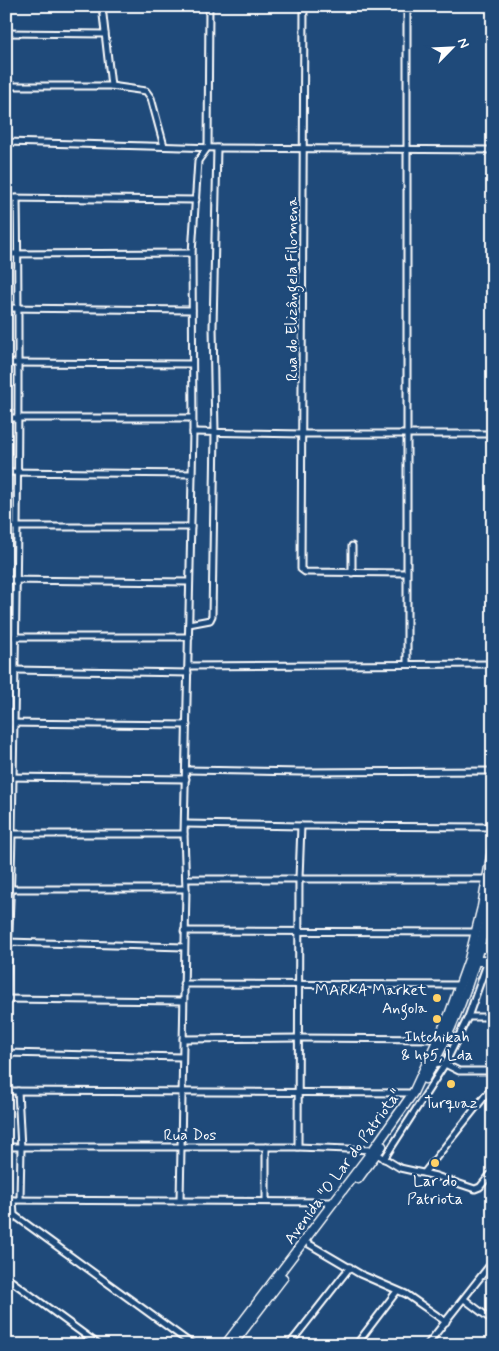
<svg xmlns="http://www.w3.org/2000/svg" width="499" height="1351" font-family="Mynerve,sans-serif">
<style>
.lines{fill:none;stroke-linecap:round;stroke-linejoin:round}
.street-casing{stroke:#fff;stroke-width:9}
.secondary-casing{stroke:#fff;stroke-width:11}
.street{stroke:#1f4a7a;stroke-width:5}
.secondary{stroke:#1f4a7a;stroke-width:8}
.poi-dot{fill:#ffd166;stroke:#1f4a7a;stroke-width:2}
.labels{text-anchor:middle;stroke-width:4.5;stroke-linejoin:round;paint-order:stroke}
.street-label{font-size:16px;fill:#fff;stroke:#1f4a7a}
.poi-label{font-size:16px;fill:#fff;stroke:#1f4a7a}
</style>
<rect width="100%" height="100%" fill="#1f4a7a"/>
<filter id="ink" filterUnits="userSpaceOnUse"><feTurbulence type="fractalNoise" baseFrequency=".02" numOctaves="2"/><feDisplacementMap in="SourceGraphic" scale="10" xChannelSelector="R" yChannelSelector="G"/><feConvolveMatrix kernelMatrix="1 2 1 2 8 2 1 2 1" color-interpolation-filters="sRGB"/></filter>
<g filter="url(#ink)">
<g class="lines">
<defs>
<g id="street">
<path d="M 102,6 L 111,86"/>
<path d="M 304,6 L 301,569 L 305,572 L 406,573"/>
<path d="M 6,33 L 105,34"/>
<path d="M 6,86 L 111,86 L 146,91 L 151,98 L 164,146"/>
<path d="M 6,142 L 217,148 L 493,150"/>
<path d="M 6,198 L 196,200"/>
<path d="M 6,254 L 192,253"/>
<path d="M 6,308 L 192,310"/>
<path d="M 6,363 L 192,364"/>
<path d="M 6,418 L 192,418"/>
<path d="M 193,432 L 302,434 L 493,434"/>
<path d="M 6,472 L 192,474"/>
<path d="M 6,527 L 191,527"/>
<path d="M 352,573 L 352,546"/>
<path d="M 6,580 L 189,582"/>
<path d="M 189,624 L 210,620 L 212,616 L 215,432 L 213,327 L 217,148"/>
<path d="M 6,637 L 189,637"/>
<path d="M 407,664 L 407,6"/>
<path d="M 189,666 L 493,664"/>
<path d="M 15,670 L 188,673"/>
<path d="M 6,723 L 187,725"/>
<path d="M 187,770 L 301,772 L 493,771"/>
<path d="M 6,777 L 186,779"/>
<path d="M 185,824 L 301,826 L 493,827"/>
<path d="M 6,834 L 184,834"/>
<path d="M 186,879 L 487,879"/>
<path d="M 6,889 L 186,889"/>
<path d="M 184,931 L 476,932"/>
<path d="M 7,942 L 184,947"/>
<path d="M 488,961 L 468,1017 L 445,1064 L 459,1071 L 493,1071"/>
<path d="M 183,984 L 460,985"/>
<path d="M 6,999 L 183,1001"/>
<path d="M 468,1017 L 493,1017"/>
<path d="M 6,1023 C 7,959 11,896 12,832 C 16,621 20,409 17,198"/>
<path d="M 183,1039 L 299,1038 L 439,1039"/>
<path d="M 6,1053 L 182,1057"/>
<path d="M 6,1091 L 413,1093"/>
<path d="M 18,1091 L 21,1148 L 20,1199"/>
<path d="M 6,1147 L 298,1147 L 373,1150"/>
<path d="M 298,1147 L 299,878 L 301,826"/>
<path d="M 377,1154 L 400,1168 L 436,1176 L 475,1189 L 480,1187 L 493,1171"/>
<path d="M 384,1159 L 445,1064 L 434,1063"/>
<path d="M 424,1173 L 493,1086"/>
<path d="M 6,1200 L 334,1202"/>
<path d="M 13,1200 L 14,1215 L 193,1345"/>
<path d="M 180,1200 L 186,889 L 184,834 L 193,432 L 192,253 L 198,161 L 208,147 L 209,6"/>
<path d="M 266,1200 L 266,1147"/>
<path d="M 6,1226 L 14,1215"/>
<path d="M 309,1244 L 360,1274 L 406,1294 L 446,1322"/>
<path d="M 6,1277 L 99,1345"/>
<path d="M 464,1299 L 493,1321"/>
<path d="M 289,1345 L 350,1267"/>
<path d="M 356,1345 L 397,1291"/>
<path d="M 427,1345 L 493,1261"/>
</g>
<g id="secondary">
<path d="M 479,948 L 493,948"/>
<path d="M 475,961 L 493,961"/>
<path d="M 425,1079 C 458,1022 482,952 493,887"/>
<path d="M 358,1179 L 382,1146"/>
<path d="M 225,1345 L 373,1150 L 413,1093 L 449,1015 L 469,959 L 482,907 L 493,845"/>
<path d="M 232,1345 L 283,1278"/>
</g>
</defs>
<!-- street casing -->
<use href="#street" class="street-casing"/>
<!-- secondary casing -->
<use href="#secondary" class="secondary-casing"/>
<!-- street -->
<use href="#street" class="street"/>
<!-- secondary -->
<use href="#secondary" class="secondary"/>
</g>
</g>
<!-- markers -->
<g class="poi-dot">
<circle cx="437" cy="998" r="5"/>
<circle cx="437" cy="1019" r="5"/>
<circle cx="451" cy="1084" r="5"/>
<circle cx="435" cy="1163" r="5"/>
</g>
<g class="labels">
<!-- street labels -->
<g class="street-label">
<text transform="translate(291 289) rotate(-90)" y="6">Rua do Elizângela Filomena</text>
<text x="190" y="1140">Rua Dos</text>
<text transform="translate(342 1166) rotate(-54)" y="6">Avenida "O Lar do Patriota"</text>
</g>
<!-- poi labels -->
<g class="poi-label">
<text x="427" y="995" text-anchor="end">MARKA Market<tspan x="427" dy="18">Angola</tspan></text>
<text x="437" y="1042">Ihtchikah<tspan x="437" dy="18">&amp; hp5, Lda</tspan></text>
<text x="451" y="1108">Turquaz</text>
<text x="435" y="1186">Lar do<tspan x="435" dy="18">Patriota</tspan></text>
</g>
</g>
<!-- margin -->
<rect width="499" height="1351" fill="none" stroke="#1f4a7a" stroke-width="25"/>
<rect x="12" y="12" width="474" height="1326" fill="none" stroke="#fff" stroke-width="2" filter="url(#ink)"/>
<!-- north arrow -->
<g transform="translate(452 48) rotate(66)" stroke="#1f4a7a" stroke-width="4" paint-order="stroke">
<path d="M0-4L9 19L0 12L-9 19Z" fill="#ffffff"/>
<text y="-8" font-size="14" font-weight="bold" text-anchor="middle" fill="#ffffff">N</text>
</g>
</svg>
